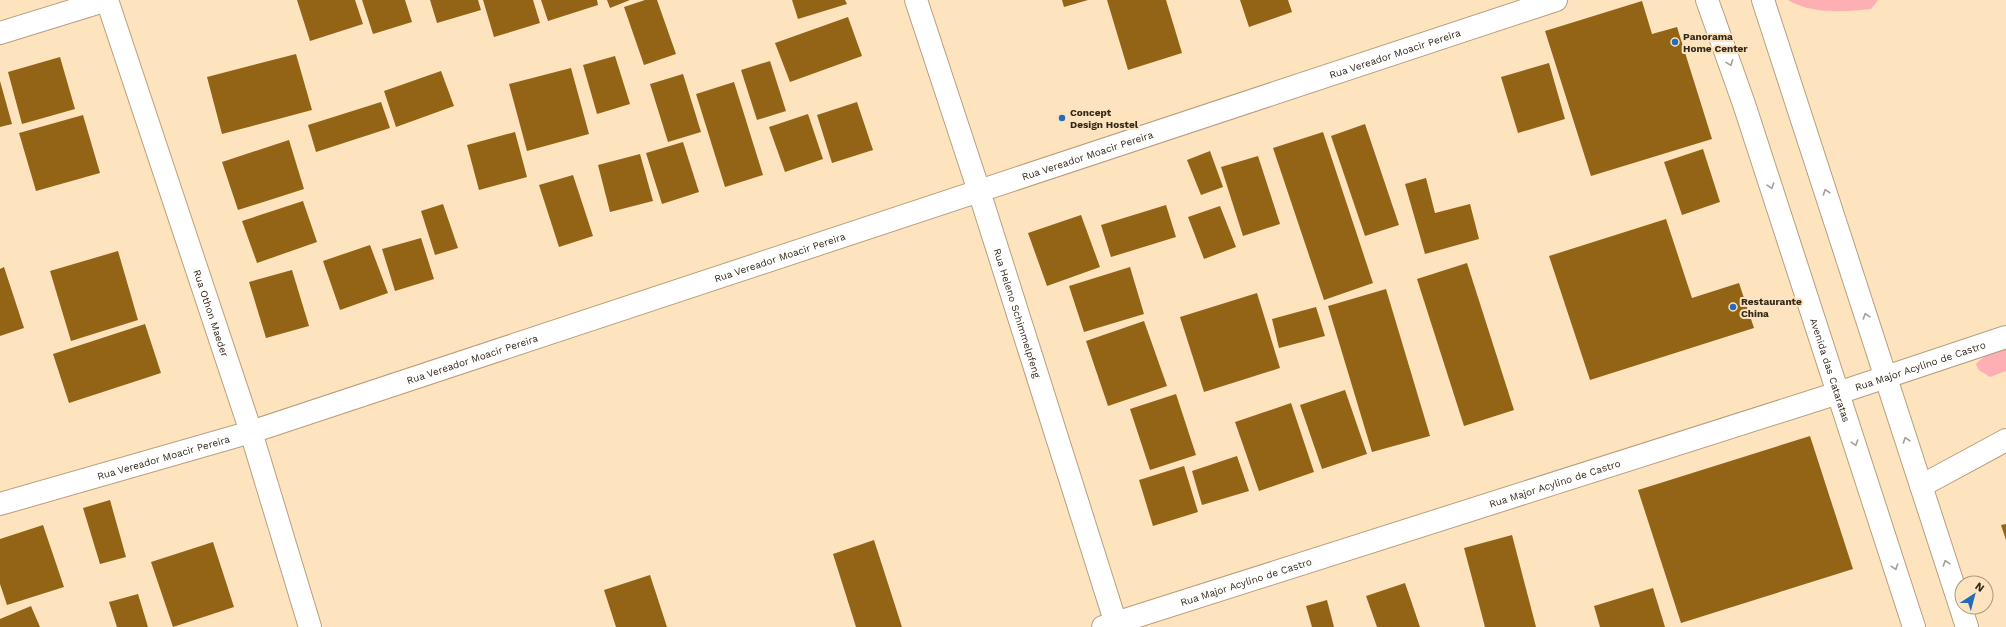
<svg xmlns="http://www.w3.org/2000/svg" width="2006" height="627" font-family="'Work Sans',sans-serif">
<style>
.green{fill:#fdafb4}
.building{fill:#936415}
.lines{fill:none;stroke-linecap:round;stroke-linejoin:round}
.minor-casing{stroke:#b89f7d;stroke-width:24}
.major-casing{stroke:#b89f7d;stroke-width:24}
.minor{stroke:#fff;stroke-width:22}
.major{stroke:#fff;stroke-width:22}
.oneway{stroke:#a39f98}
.poi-dot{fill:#256abb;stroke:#fee3bf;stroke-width:1.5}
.labels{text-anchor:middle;stroke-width:4;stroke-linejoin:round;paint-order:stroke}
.poi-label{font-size:10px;font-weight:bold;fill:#33291b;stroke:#fee3bf;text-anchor:start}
.street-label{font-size:10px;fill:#33291b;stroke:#fee3bf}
</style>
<rect width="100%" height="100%" fill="#fee3bf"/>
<!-- green -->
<g class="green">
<path d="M 1788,0 L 1878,0 L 1871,9 C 1846,12 1810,14 1788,0 Z"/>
<path d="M 2006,348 L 2006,371 L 1990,377 L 1979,370 L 1976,364 C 1984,355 1995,351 2006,348 Z"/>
</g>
<!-- building -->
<g class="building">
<path d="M 297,0 L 355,0 L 363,24 L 310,41 Z"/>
<path d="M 362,0 L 405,0 L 412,22 L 373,34 Z"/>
<path d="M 430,0 L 478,0 L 481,10 L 437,23 Z"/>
<path d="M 483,0 L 533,0 L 540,23 L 494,37 Z"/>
<path d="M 541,0 L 597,0 L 598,5 L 548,21 Z"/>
<path d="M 607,0 L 630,0 L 610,8 Z"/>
<path d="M 645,0 L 657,0 L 676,54 L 644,65 L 624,7 Z"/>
<path d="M 792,0 L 845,0 L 847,4 L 798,19 Z"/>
<path d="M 1062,0 L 1088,0 L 1064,7 Z"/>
<path d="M 1107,0 L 1166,0 L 1182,53 L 1128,70 Z"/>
<path d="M 1240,0 L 1288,0 L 1292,12 L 1249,27 Z"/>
<path d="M 1642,1 L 1652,34 L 1677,27 L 1712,139 L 1591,176 L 1545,31 Z"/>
<path d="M 848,17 L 862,56 L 790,82 L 775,43 Z"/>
<path d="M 296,54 L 312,110 L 222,134 L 207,77 Z"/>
<path d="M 615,56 L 630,104 L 597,114 L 583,65 Z"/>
<path d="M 60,57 L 75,109 L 22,124 L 8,72 Z"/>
<path d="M 770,61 L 786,111 L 757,120 L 741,70 Z"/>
<path d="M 1549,63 L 1565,119 L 1518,133 L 1501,77 Z"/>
<path d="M 571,68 L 589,134 L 527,151 L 509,84 Z"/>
<path d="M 441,71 L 454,106 L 396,127 L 384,91 Z"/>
<path d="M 683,74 L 701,132 L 668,142 L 650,84 Z"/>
<path d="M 0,81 L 12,124 L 0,127 Z"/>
<path d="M 734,82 L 763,175 L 725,187 L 696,94 Z"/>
<path d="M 381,102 L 390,128 L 316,152 L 308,125 Z"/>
<path d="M 857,102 L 873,150 L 832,163 L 817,115 Z"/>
<path d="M 808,114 L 823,159 L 785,172 L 769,127 Z"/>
<path d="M 83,115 L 100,173 L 36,191 L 19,133 Z"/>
<path d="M 1365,124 L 1399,225 L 1365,236 L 1331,136 Z"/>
<path d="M 515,132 L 527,177 L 479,190 L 467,145 Z"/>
<path d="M 1323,132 L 1373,283 L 1324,300 L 1273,148 Z"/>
<path d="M 289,140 L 304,189 L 238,210 L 222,162 Z"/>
<path d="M 683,142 L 699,192 L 662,204 L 646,153 Z"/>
<path d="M 1703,149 L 1720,202 L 1682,215 L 1664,162 Z"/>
<path d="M 1210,151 L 1223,187 L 1201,195 L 1187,160 Z"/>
<path d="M 640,154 L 653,201 L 610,212 L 598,165 Z"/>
<path d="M 1258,156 L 1280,224 L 1243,236 L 1221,167 Z"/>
<path d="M 573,175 L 593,236 L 559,247 L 539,185 Z"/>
<path d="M 1426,178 L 1435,213 L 1470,204 L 1479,239 L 1425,254 L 1405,184 Z"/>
<path d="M 303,201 L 317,242 L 257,263 L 242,221 Z"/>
<path d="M 443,204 L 458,248 L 435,255 L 421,211 Z"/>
<path d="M 1166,205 L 1176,237 L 1111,257 L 1101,225 Z"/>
<path d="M 1220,206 L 1236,247 L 1204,259 L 1188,217 Z"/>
<path d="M 1081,215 L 1100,267 L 1047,286 L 1028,233 Z"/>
<path d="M 1666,219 L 1692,298 L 1739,283 L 1754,328 L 1590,380 L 1549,256 Z"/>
<path d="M 421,238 L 434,279 L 395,291 L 382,249 Z"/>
<path d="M 370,245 L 388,293 L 340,310 L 323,261 Z"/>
<path d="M 118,251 L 138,320 L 71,341 L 50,271 Z"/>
<path d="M 1467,263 L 1514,410 L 1464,426 L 1417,279 Z"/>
<path d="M 4,267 L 24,328 L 0,336 L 0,269 Z"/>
<path d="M 1130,267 L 1144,314 L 1084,332 L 1069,286 Z"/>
<path d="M 292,270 L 309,326 L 266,338 L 249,282 Z"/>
<path d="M 1386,289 L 1430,436 L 1372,452 L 1328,306 Z"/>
<path d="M 1257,293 L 1280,368 L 1204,392 L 1180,317 Z"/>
<path d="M 1316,307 L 1325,336 L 1279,348 L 1272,319 Z"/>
<path d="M 1144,321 L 1167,386 L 1108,406 L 1086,341 Z"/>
<path d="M 145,324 L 161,373 L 69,403 L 53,354 Z"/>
<path d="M 1345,390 L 1367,454 L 1322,469 L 1300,405 Z"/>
<path d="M 1176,394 L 1196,455 L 1150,470 L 1130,409 Z"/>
<path d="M 1291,403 L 1314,472 L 1259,491 L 1235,422 Z"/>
<path d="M 1810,436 L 1853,569 L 1681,623 L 1638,490 Z"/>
<path d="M 1237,456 L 1249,491 L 1202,505 L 1192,471 Z"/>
<path d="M 1184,466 L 1198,512 L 1153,526 L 1139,480 Z"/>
<path d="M 110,500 L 126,557 L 100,564 L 83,508 Z"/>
<path d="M 2006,524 L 2006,540 L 2001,525 Z"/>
<path d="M 43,525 L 64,587 L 7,605 L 0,584 L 0,539 Z"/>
<path d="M 1512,535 L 1536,627 L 1485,627 L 1464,548 Z"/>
<path d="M 874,540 L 902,627 L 856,627 L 833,554 Z"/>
<path d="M 213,542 L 234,607 L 173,627 L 151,562 Z"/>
<path d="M 650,575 L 667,627 L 616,627 L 604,590 Z"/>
<path d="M 1405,583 L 1420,627 L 1377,627 L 1366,596 Z"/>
<path d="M 1653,588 L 1665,627 L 1600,627 L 1594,606 Z"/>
<path d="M 138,594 L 148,627 L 117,627 L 109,602 Z"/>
<path d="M 1327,600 L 1334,627 L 1312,627 L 1306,606 Z"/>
<path d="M 31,606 L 40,627 L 0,627 L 0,619 Z"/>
</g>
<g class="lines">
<defs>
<g id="minor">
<path id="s1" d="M 107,0 L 251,432 L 310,627"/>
<path id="s2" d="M 916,0 L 979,191 L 1117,627"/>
<path d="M 0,33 L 107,0"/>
<path d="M 1921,486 L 2006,440"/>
<path id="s3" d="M 0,504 L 251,432 L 1556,0"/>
<path id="s4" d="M 1103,627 L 1838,393 L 2006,337"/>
</g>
<g id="major">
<path id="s5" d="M 1707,0 L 1744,104 L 1914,627"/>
<path d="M 1763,0 L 1967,627"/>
</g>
</defs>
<!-- minor casing -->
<use href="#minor" class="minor-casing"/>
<!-- major casing -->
<use href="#major" class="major-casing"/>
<!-- minor -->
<use href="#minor" class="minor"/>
<!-- major -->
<use href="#major" class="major"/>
</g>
<!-- one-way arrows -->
<defs><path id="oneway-chevron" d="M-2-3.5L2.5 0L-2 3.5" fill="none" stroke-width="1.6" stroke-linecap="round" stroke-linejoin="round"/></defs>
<g class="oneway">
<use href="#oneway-chevron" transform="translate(1730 63) rotate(70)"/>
<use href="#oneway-chevron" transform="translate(1771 186) rotate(72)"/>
<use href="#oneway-chevron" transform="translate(1826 192) rotate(-108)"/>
<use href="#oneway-chevron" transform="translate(1866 316) rotate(-108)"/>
<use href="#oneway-chevron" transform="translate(1906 440) rotate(-108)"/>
<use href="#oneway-chevron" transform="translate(1855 443) rotate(72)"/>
<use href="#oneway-chevron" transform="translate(1946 563) rotate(-108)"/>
<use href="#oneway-chevron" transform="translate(1895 567) rotate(72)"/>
</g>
<!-- markers -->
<g class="poi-dot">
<circle cx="1675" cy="42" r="4"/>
<circle cx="1062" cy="118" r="4"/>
<circle cx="1733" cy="307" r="4"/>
</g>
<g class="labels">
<!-- poi labels -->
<g class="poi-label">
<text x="1683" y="40">Panorama<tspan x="1683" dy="12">Home Center</tspan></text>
<text x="1070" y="116">Concept<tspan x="1070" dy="12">Design Hostel</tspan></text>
<text x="1741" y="305">Restaurante<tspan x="1741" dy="12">China</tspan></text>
</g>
<!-- street labels -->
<g class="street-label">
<text dy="4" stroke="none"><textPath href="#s3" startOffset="1466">Rua Vereador Moacir Pereira</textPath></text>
<text dy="4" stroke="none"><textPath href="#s3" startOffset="1142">Rua Vereador Moacir Pereira</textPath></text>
<text dy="4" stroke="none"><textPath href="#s3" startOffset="818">Rua Vereador Moacir Pereira</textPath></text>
<text dy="4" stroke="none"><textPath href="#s1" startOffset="330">Rua Othon Maeder</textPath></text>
<text dy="4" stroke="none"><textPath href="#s2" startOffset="329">Rua Heleno Schimmelpfeng</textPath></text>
<text dy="4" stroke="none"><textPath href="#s3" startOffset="494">Rua Vereador Moacir Pereira</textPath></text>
<text dy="4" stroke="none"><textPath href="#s4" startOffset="858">Rua Major Acylino de Castro</textPath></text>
<text dy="4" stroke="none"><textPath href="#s5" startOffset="390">Avenida das Cataratas</textPath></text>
<text dy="4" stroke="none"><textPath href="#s3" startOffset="170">Rua Vereador Moacir Pereira</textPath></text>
<text dy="4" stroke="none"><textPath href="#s4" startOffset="474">Rua Major Acylino de Castro</textPath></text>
<text dy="4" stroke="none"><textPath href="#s4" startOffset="150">Rua Major Acylino de Castro</textPath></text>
</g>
</g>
<!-- north arrow -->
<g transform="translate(1974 595) rotate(36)"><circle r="19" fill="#fee3bf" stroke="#ad997d"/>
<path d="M0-3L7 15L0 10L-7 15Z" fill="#256abb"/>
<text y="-6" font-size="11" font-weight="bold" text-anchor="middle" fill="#33291b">N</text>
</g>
</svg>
